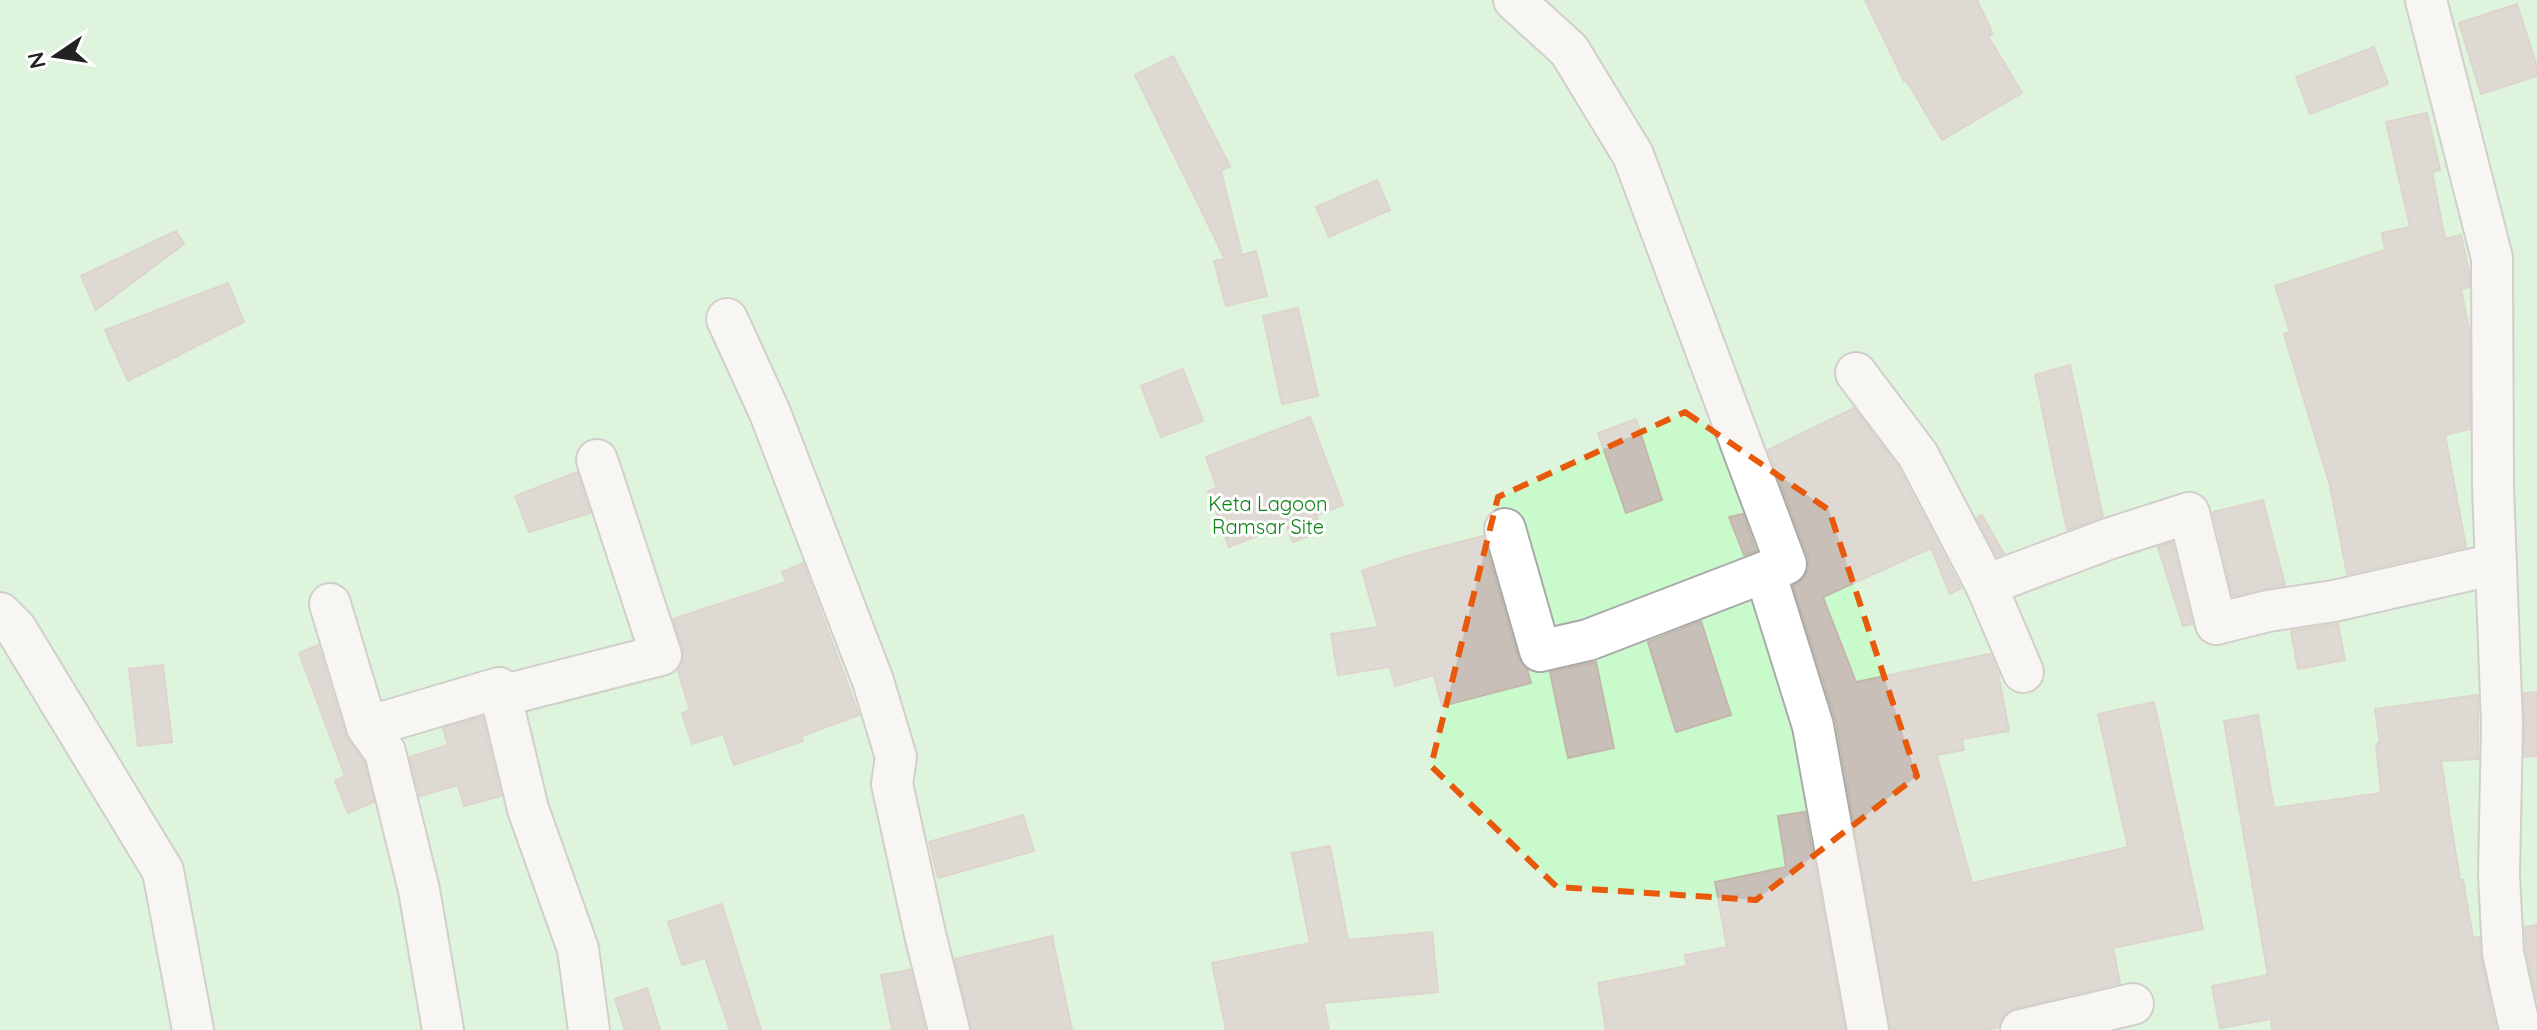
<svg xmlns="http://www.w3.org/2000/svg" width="2537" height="1030" font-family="Quicksand,sans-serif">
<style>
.park{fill:#c8facc}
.building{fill:#c7bfb8;stroke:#c4b6ab;stroke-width:2}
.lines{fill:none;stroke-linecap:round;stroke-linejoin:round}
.street-casing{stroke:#a9a9a9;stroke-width:44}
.street{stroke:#fff;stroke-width:40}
.marked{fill:none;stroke:#e8590c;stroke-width:6;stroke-dasharray:16 10;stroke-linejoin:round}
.labels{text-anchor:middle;stroke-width:6;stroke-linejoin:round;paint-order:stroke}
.park-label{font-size:20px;fill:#0c8416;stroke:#fff}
</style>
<rect width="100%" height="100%" fill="#f2efe9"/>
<!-- park -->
<rect class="park" x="0" y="0" width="2537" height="1030"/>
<!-- building -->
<g class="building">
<path d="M 1865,0 L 1977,0 L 1993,34 L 1988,36 L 2022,93 L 1942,140 L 1906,80 L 1904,81 Z"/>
<path d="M 2517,4 L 2537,67 L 2537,76 L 2481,94 L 2459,23 Z"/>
<path d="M 2374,47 L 2388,84 L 2310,114 L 2296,77 Z"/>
<path d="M 1173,56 L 1230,166 L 1221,171 L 1242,255 L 1256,251 L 1267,296 L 1226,306 L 1214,261 L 1225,259 L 1135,75 Z"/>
<path d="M 2427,113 L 2440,170 L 2432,172 L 2445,239 L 2461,235 L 2469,272 L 2469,287 L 2461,289 L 2469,329 L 2470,429 L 2445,435 L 2466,547 L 2347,574 L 2330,486 L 2284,334 L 2290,332 L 2275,286 L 2385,250 L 2382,233 L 2410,227 L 2386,122 Z"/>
<path d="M 1377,180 L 1390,210 L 1329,237 L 1316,207 Z"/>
<path d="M 176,231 L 184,244 L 96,310 L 81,276 Z"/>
<path d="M 228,283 L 244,322 L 128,381 L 105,330 Z"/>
<path d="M 1298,308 L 1318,396 L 1282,404 L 1263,316 Z"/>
<path d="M 2070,365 L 2103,517 L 2067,530 L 2035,375 Z"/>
<path d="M 1183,369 L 1203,421 L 1161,437 L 1141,386 Z"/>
<path d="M 1854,408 L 1898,467 L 1961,588 L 1950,594 L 1931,548 L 1823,597 L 1856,682 L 1990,654 L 1998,673 L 2009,731 L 1962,739 L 1964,750 L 1937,755 L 1972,883 L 2128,847 L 2098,714 L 2154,702 L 2203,929 L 2113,948 L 2120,983 L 2016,1008 L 2005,1014 L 1999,1027 L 1987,1030 L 1890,1030 L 1836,722 L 1793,586 L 1804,578 L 1809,567 L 1808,557 L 1768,450 Z"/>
<path d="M 1310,417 L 1343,505 L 1316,515 L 1322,531 L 1293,542 L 1286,525 L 1229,547 L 1208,491 L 1217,488 L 1206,457 Z"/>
<path d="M 1636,419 L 1662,500 L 1626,513 L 1598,433 Z"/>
<path d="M 577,472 L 590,513 L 529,532 L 515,496 Z"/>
<path d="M 2263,500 L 2285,585 L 2233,596 L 2213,512 Z"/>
<path d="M 1743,514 L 1756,551 L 1744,555 L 1729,517 Z"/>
<path d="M 1982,515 L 2004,554 L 1997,556 L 1977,518 Z"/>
<path d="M 1483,536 L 1518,657 L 1527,669 L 1531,683 L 1442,706 L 1434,675 L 1395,686 L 1390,667 L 1338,675 L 1331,634 L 1378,627 L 1362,571 L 1406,556 Z"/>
<path d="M 2172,542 L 2192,624 L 2183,626 L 2158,547 Z"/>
<path d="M 803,563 L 859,715 L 802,736 L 803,741 L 734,765 L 723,734 L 692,744 L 682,713 L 690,710 L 678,671 L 683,661 L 683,649 L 673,619 L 786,582 L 782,572 Z"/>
<path d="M 1701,621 L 1731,715 L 1676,732 L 1648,642 Z"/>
<path d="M 2338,624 L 2345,660 L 2298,669 L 2291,631 Z"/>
<path d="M 318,645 L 345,734 L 364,762 L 374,802 L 348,813 L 335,781 L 345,776 L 299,653 Z"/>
<path d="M 1596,662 L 1614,748 L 1568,758 L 1550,672 Z"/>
<path d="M 163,665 L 172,742 L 138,746 L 129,669 Z"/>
<path d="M 2537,692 L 2537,756 L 2524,757 L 2524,693 Z"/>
<path d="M 2478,695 L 2478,759 L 2441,761 L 2460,880 L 2463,880 L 2473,938 L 2479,937 L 2481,958 L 2496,1030 L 2272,1030 L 2271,1019 L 2220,1028 L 2212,986 L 2268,975 L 2224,721 L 2258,715 L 2274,808 L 2381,793 L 2376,744 L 2380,743 L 2375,709 Z"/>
<path d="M 482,717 L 501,796 L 464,806 L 458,785 L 420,796 L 410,757 L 448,745 L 443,728 Z"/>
<path d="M 1805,812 L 1845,1030 L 1606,1030 L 1598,983 L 1687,966 L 1685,955 L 1727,947 L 1715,882 L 1786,867 L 1778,816 Z"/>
<path d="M 1023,815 L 1034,851 L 938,878 L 929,842 Z"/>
<path d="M 1330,846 L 1348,940 L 1432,932 L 1438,992 L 1324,1003 L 1329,1030 L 1226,1030 L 1212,963 L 1310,943 L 1292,853 Z"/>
<path d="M 722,904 L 761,1030 L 730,1030 L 705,958 L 682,965 L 668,922 Z"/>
<path d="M 2537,925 L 2537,1000 L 2526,950 L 2525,927 Z"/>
<path d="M 1052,936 L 1072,1030 L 971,1030 L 955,959 Z"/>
<path d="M 910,970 L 925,1030 L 892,1030 L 881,975 Z"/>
<path d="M 647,988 L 660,1030 L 625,1030 L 615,999 Z"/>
</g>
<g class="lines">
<defs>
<g id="street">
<path d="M 1514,0 L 1569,50 L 1633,155 L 1786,564 L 1765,572 L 1813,726 L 1868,1030"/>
<path d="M 2426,0 L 2492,258 L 2493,487 L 2502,724 L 2499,876 L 2503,953 L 2520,1030"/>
<path d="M 727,319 L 770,413 L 873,681 L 896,757 L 892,784 L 925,934 L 949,1030"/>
<path d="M 1856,373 L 1918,455 L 1986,585 L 2111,538 L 2189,513 L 2216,624 L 2268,611 L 2334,601 L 2496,564"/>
<path d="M 1505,529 L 1540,651 L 1588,640 L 1765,572"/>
<path d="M 1986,585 L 2023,672"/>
<path d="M 330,604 L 367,727 L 385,752 L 419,890 L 443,1030"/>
<path d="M 0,613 L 16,629 L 163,871 L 193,1030"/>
<path d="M 501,696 L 661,655 L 597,460"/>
<path d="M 367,727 L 499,688 L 528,809 L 578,949 L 589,1030"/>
<path d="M 2021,1030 L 2133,1004"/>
</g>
</defs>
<!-- street casing -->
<use href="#street" class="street-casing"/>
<!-- street -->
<use href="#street" class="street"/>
</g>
<!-- marked area -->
<path d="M0 0H2537V1030H0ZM 1685,412 L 1829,510 L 1917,776 L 1756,900 L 1557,887 L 1431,766 L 1498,497 Z" fill="#f2efe9" fill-opacity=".55" fill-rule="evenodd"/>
<path class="marked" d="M 1685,412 L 1829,510 L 1917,776 L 1756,900 L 1557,887 L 1431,766 L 1498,497 Z"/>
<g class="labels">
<!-- park labels -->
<g class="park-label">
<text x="1268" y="511">Keta Lagoon<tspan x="1268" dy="23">Ramsar Site</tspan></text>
</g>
</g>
<!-- north arrow -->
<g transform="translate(56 56) rotate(257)" stroke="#ffffff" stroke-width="6" paint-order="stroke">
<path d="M0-6L14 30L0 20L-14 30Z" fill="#222222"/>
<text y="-12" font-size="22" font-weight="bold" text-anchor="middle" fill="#222222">N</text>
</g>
</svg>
